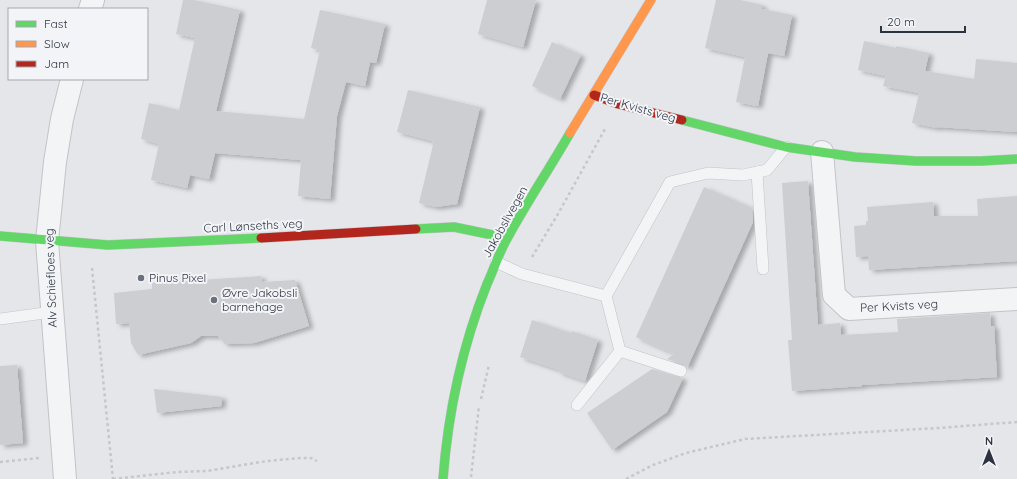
<svg xmlns="http://www.w3.org/2000/svg" width="1017" height="479" font-family="Quicksand,sans-serif">
<style>
.building{fill:#ccced1;filter:url(#shadow)}
.lines{fill:none;stroke-linecap:round;stroke-linejoin:round}
.lane-casing{stroke:#c2c4c7;stroke-width:12}
.street-casing{stroke:#c2c4c7;stroke-width:24}
.fast-casing{stroke:#c2c4c7;stroke-width:10}
.slow-casing{stroke:#c2c4c7;stroke-width:10}
.jam-casing{stroke:#c2c4c7;stroke-width:10}
.path{stroke:#c5c7ca;stroke-width:2.5;stroke-dasharray:3 3;stroke-linecap:butt}
.lane{stroke:#f3f4f5;stroke-width:11}
.street{stroke:#f3f4f5;stroke-width:22}
.fast{stroke:#63d668;stroke-width:9}
.slow{stroke:#ff974d;stroke-width:9}
.jam{stroke:#b3261e;stroke-width:9}
.poi-dot{fill:#6c727b;stroke:#f2f4f7;stroke-width:1.5}
.labels{text-anchor:middle;stroke-width:4;stroke-linejoin:round;paint-order:stroke}
.street-label{font-size:12px;fill:#2c3340;stroke:#f2f4f7}
.poi-label{font-size:12px;fill:#2c3340;stroke:#f2f4f7;text-anchor:start}
</style>
<defs>
<filter id="shadow"><feDropShadow dx="4.5" dy="2.5" stdDeviation="2" flood-color="#0004"/></filter>
</defs>
<rect width="100%" height="100%" fill="#e4e6e9"/>
<!-- building -->
<g class="building">
<path d="M 183,0 L 194,0 L 240,10 L 216,111 L 304,119 L 320,50 L 311,48 L 320,10 L 385,24 L 376,63 L 370,62 L 365,86 L 346,82 L 337,116 L 330,199 L 298,196 L 301,160 L 215,153 L 209,179 L 190,175 L 187,188 L 151,180 L 159,144 L 141,139 L 149,103 L 179,110 L 195,38 L 176,34 Z"/>
<path d="M 487,0 L 536,0 L 523,47 L 478,34 Z"/>
<path d="M 716,0 L 740,0 L 762,5 L 762,9 L 792,15 L 784,56 L 768,53 L 758,106 L 736,102 L 745,57 L 705,48 Z"/>
<path d="M 864,41 L 896,48 L 896,46 L 929,53 L 925,71 L 974,79 L 976,59 L 1017,63 L 1017,132 L 937,127 L 937,128 L 912,123 L 919,93 L 883,86 L 886,76 L 858,70 Z"/>
<path d="M 552,42 L 581,55 L 560,99 L 532,86 Z"/>
<path d="M 408,90 L 480,107 L 457,204 L 436,207 L 419,203 L 433,145 L 432,145 L 433,141 L 397,132 Z"/>
<path d="M 808,181 L 818,325 L 840,323 L 841,335 L 898,332 L 897,319 L 990,313 L 991,326 L 994,326 L 997,377 L 862,385 L 862,386 L 792,391 L 788,340 L 792,340 L 782,183 Z"/>
<path d="M 704,187 L 752,208 L 753,222 L 687,368 L 683,364 L 667,359 L 674,354 L 636,337 Z"/>
<path d="M 1017,196 L 1017,261 L 869,270 L 868,256 L 856,257 L 854,226 L 866,225 L 866,221 L 868,221 L 867,207 L 933,202 L 934,216 L 978,216 L 977,199 Z"/>
<path d="M 261,276 L 262,282 L 295,280 L 309,326 L 254,343 L 225,344 L 218,336 L 201,336 L 191,343 L 138,355 L 131,343 L 129,323 L 116,324 L 114,293 L 152,289 L 152,283 Z"/>
<path d="M 532,320 L 571,333 L 572,331 L 598,340 L 585,381 L 558,372 L 559,370 L 520,357 Z"/>
<path d="M 17,365 L 23,443 L 0,445 L 0,366 Z"/>
<path d="M 652,369 L 683,378 L 667,412 L 612,450 L 587,413 Z"/>
<path d="M 154,389 L 222,397 L 221,406 L 157,413 Z"/>
</g>
<g class="lines">
<defs>
<g id="lane">
<path d="M 757,172 L 763,269"/>
<path d="M 496,262 L 522,274 L 606,296 L 670,182 L 708,173 L 743,175 L 767,170 L 786,147"/>
<path d="M 0,319 L 52,312"/>
<path d="M 620,351 L 681,371"/>
<path d="M 577,405 L 620,351 L 606,296"/>
</g>
<g id="street">
<path d="M 90,9 L 93,0"/>
<path d="M 822,152 L 834,295 L 849,309 L 1017,299"/>
<path d="M 65,479 L 47,241 L 55,162 L 62,119 L 72,79"/>
</g>
<g id="fast">
<path d="M 682,120 L 786,147 L 855,157 L 916,161 L 981,161 L 1017,159"/>
<path d="M 416,229 L 454,227 L 507,238"/>
<path d="M 0,236 L 108,245 L 261,238"/>
<path d="M 443,479 C 448,412 462,347 487,284 C 494,269 499,252 508,237 C 527,202 550,168 570,133"/>
</g>
<path id="slow" d="M 570,133 L 651,0"/>
<g id="jam">
<path d="M 594,95 L 618,104 L 682,120"/>
<path d="M 261,238 L 416,229"/>
</g>
</defs>
<!-- lane casing -->
<use href="#lane" class="lane-casing"/>
<!-- street casing -->
<use href="#street" class="street-casing"/>
<!-- fast casing -->
<use href="#fast" class="fast-casing"/>
<!-- slow casing -->
<use href="#slow" class="slow-casing"/>
<!-- jam casing -->
<use href="#jam" class="jam-casing"/>
<!-- path -->
<g class="path">
<path d="M 532,257 L 558,214 L 605,129"/>
<path d="M 92,268 L 113,479"/>
<path d="M 481,399 L 489,365"/>
<path d="M 0,462 L 39,458"/>
<path d="M 471,477 L 479,406"/>
<path d="M 113,479 L 177,472 L 207,471 L 267,461 L 300,458 L 311,458 L 317,461"/>
<path d="M 626,479 L 653,465 L 686,453 L 745,439 L 938,428 L 1017,422"/>
</g>
<!-- lane -->
<use href="#lane" class="lane"/>
<!-- street -->
<use href="#street" class="street"/>
<!-- fast -->
<use href="#fast" class="fast"/>
<!-- slow -->
<use href="#slow" class="slow"/>
<!-- jam -->
<use href="#jam" class="jam"/>
</g>
<!-- markers -->
<g class="poi-dot">
<circle cx="141" cy="278" r="4"/>
<circle cx="214" cy="300" r="4"/>
</g>
<g class="labels">
<!-- street labels -->
<g class="street-label">
<text transform="translate(638 108) rotate(16)" y="4">Per Kvists veg</text>
<text transform="translate(505 222) rotate(-61)" y="4">Jakobslivegen</text>
<text transform="translate(253 226) rotate(-3)" y="4">Carl Lønseths veg</text>
<text transform="translate(51 278) rotate(-92)" y="4">Alv Schiefloes veg</text>
<text transform="translate(899 306) rotate(-3)" y="4">Per Kvists veg</text>
</g>
<!-- poi labels -->
<g class="poi-label">
<text x="149" y="282">Pinus Pixel</text>
<text x="222" y="297">Øvre Jakobsli<tspan x="222" dy="14">barnehage</tspan></text>
</g>
</g>
<!-- legend -->
<rect x="8" y="8" width="140" height="72" fill="#f2f4f7" stroke="#a3a7ae"/>
<rect x="16" y="21" width="20" height="6" fill="#63d668" stroke="#a3a7ae"/>
<text x="44" y="28" font-size="12" fill="#2c3340">Fast</text>
<rect x="16" y="41" width="20" height="6" fill="#ff974d" stroke="#a3a7ae"/>
<text x="44" y="48" font-size="12" fill="#2c3340">Slow</text>
<rect x="16" y="61" width="20" height="6" fill="#b3261e" stroke="#a3a7ae"/>
<text x="44" y="68" font-size="12" fill="#2c3340">Jam</text>
<!-- north arrow -->
<g transform="translate(989 451)" stroke="#f2f4f7" stroke-width="3" paint-order="stroke">
<path d="M0-3L7 15L0 10L-7 15Z" fill="#2c3340"/>
<text y="-6" font-size="11" font-weight="bold" text-anchor="middle" fill="#2c3340">N</text>
</g>
<!-- scale -->
<path d="M881 26v6h84v-6" fill="none" stroke="#2c3340" stroke-width="2"/>
<text x="887" y="26" font-size="12" fill="#2c3340" stroke="#f2f4f7" stroke-width="3" paint-order="stroke">20 m</text>
</svg>
